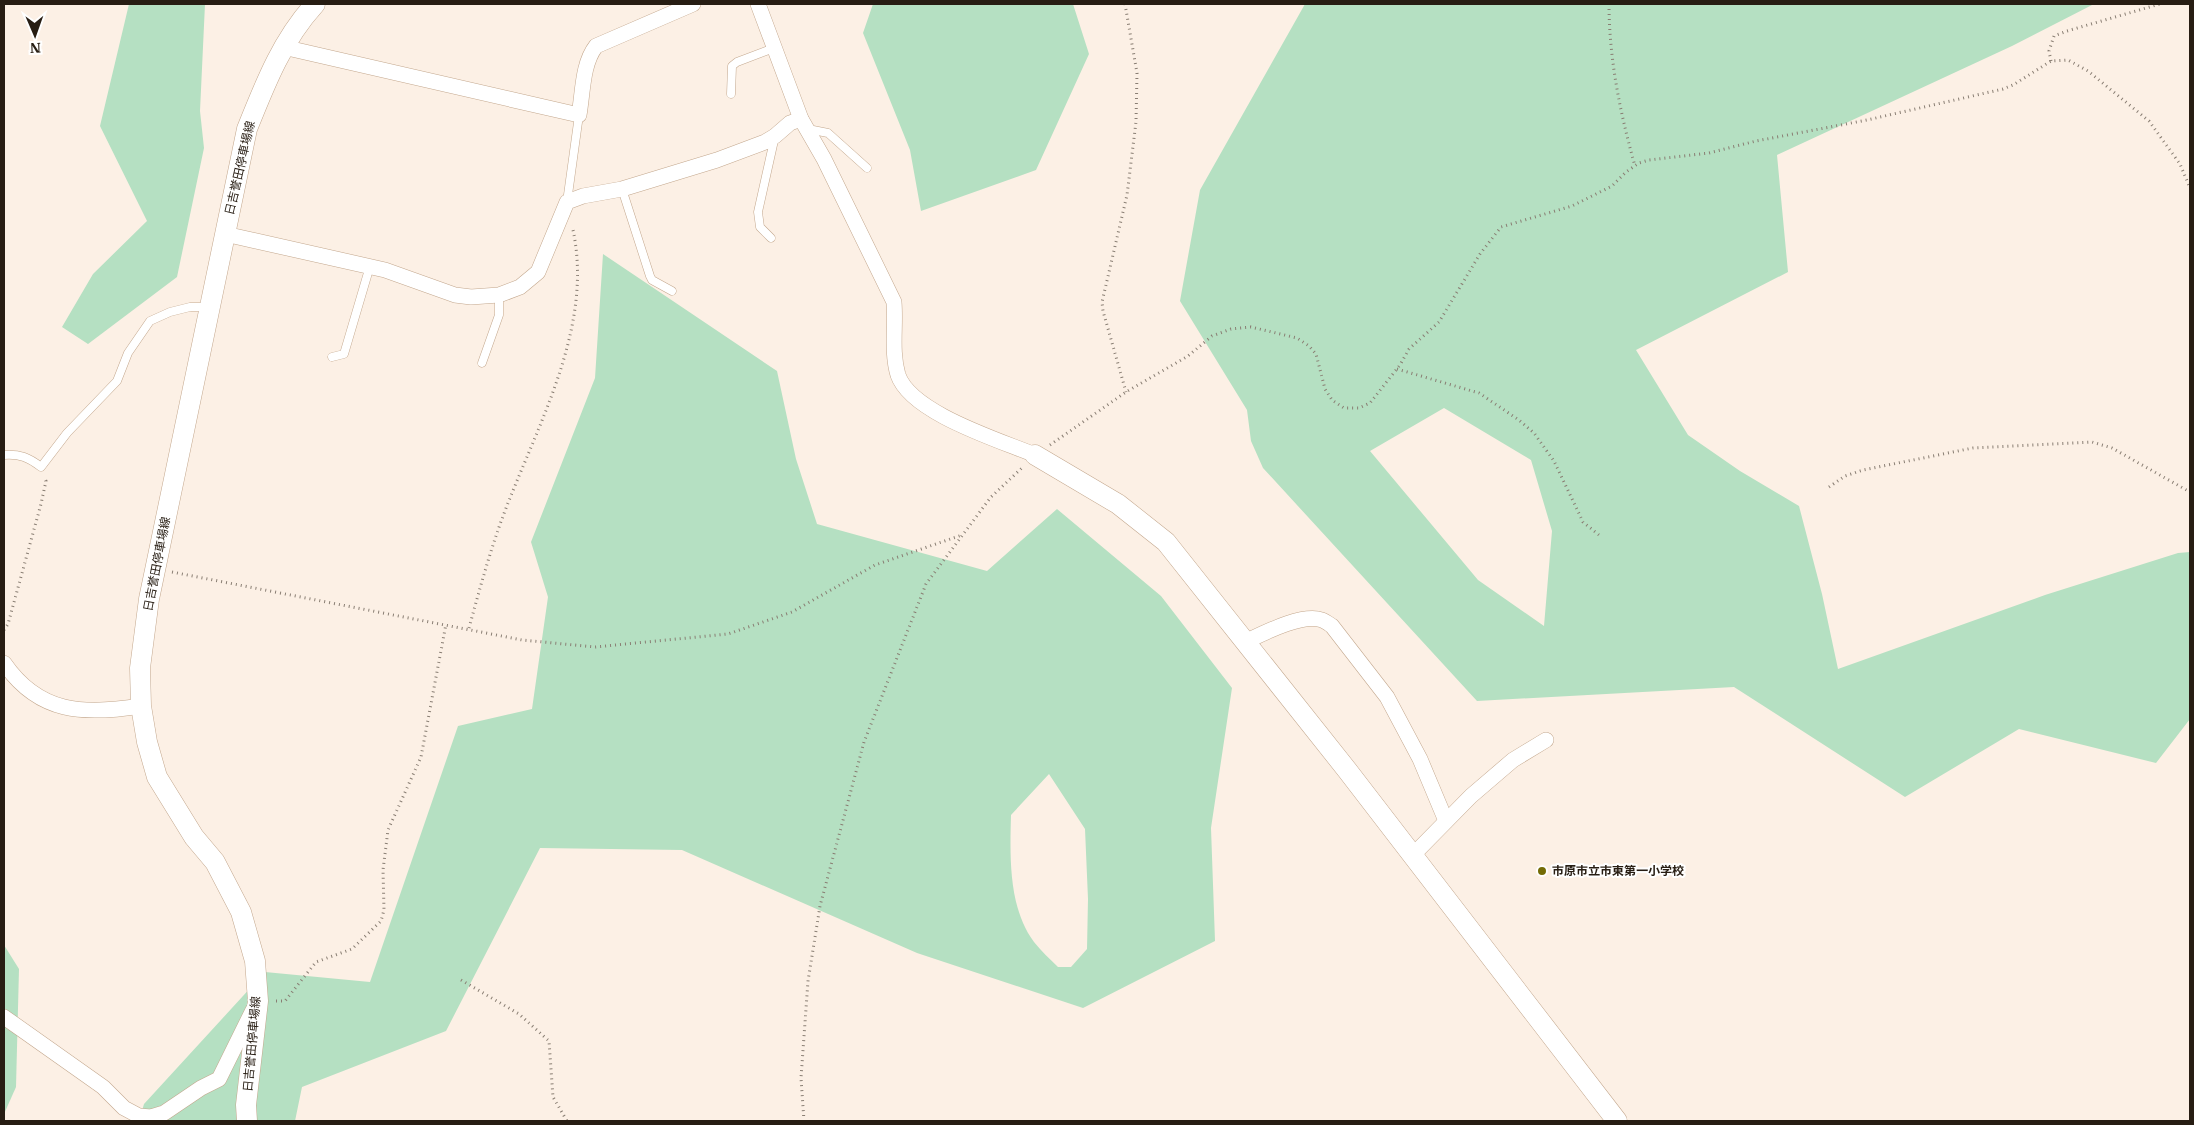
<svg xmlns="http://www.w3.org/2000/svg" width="2194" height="1125" font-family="'IBM Plex Serif','Noto Sans JP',serif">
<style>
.green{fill:#b5e0c2;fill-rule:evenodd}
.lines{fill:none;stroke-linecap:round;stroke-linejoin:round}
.lane-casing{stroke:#c3a78d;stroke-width:9}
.street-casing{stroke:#c3a78d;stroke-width:16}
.secondary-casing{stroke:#c3a78d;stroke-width:21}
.path{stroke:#897e73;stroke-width:3;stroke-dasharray:1 4;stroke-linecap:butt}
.lane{stroke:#fff;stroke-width:8}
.street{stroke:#fff;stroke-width:15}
.secondary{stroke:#fff;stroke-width:20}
.poi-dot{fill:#736b05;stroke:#fff;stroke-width:2}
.labels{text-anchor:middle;stroke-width:4;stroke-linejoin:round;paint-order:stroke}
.street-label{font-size:12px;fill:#271d13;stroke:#fff}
.poi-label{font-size:12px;font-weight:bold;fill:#271d13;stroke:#fff;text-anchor:start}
</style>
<rect width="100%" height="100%" fill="#fcf0e5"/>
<!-- green -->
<g class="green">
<path d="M 129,4 L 205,4 L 200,111 L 204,148 L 177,277 L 88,344 L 62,327 L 93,274 L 147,221 L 100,126 Z"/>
<path d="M 873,4 L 1073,4 L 1089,54 L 1036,170 L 921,211 L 910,150 L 863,33 Z"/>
<path d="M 1305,4 L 2094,4 L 2012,46 L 1777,155 L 1788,272 L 1636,350 L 1688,435 L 1740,471 L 1799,506 L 1822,594 L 1838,669 L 2045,595 L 2178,553 L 2190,552 L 2190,719 L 2156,763 L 2019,729 L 1905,797 L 1734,687 L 1477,701 L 1263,468 L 1251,441 L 1247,410 L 1180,301 L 1200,190 ZM 1444,408 L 1531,460 L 1552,531 L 1544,626 L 1478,580 L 1370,451 Z"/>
<path d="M 603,254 L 777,371 L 796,459 L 817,524 L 987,571 L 1057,509 L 1161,596 L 1232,688 L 1211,828 L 1215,941 L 1083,1008 L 917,953 L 682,850 L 540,848 L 446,1031 L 302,1087 L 295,1121 L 139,1121 L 144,1104 L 265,972 L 370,982 L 458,726 L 532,709 L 548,597 L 531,542 L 595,378 ZM 1049,774 L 1085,829 L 1088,899 L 1087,949 L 1071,967 L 1058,967 C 1050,959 1041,951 1034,942 C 1008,907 1010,856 1011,815 Z"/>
<path d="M 4,945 L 19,969 L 16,1087 L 4,1114 Z"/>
</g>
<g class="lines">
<defs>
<g id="lane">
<path d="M 731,94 L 732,66 L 737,62 L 774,48"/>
<path d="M 808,129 L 828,133 L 867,168"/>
<path d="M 622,189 L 650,276 L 652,280 L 672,291"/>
<path d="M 567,202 L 579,115"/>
<path d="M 771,238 L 760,227 L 758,212 L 775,136"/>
<path d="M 332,357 L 344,354 L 370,266"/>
<path d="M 482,363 L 499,315 L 499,295"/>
<path d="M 4,455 C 20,454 28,457 41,467 L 67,433 L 117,381 L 128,353 L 150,321 L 170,312 L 190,307 L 208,307"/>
</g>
<g id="street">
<path d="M 758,4 L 801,119 L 824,159 L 894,302 C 896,327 891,351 898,375 C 911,413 999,440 1035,455"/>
<path d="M 283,47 L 579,115 C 583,93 582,64 596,46 L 693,4"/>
<path d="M 225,234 L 385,270 L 455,295 L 471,297 L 499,295 L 520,287 L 538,272 L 567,202 L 583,196 L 622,189 L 717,160 L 765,142 L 775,136 L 790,123 L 801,119"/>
<path d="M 1245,642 C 1264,633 1302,613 1322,620 C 1325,621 1329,624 1332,626 L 1387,697 L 1420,759 L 1446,821"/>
<path d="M 4,663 C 39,714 84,715 141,706"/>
<path d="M 1412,856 L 1471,796 L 1513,760 L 1546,740"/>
<path d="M 4,1017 L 103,1087 L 124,1108 L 139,1116 L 151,1117 L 164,1113 L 201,1088 L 219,1079 L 253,1010"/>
</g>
<g id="secondary">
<path d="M 1035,455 L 1118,504 L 1166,542 L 1347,770 L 1617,1121"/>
<path d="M 247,1121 L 246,1105 L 258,1001 L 255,961 L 241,912 L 215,862 L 194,837 L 157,777 L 147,742 L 141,706 L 140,668 L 149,599 L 247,129 C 265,84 282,40 315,4"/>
</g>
</defs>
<!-- lane casing -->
<use href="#lane" class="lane-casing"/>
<!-- street casing -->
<use href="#street" class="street-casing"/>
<!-- secondary casing -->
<use href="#secondary" class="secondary-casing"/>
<!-- path -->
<g class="path">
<path d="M 1125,4 L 1137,73 L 1136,122 L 1127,195 L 1102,302 L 1103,311 L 1126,392"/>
<path d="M 1609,4 C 1609,58 1620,113 1635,166"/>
<path d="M 2051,61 L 2049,51 L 2054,36 L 2067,31 L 2160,4"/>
<path d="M 1397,369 L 1479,393 L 1519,420 L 1534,433 L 1554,461 L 1583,522 L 1599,535"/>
<path d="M 1050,445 L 1126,392 L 1188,356 L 1212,336 L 1231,329 L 1251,327 L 1297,338 L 1309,346 L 1316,354 L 1325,389 L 1332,400 L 1344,408 L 1359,408 L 1370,403 L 1400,365 L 1409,349 L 1439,322 L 1480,254 L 1501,227 L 1572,206 L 1612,186 L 1626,172 L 1639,163 L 1649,160 L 1709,153 L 1756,141 L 1867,120 L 2003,89 L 2013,85 L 2051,61 L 2068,60 L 2088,71 L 2149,121 L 2180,164 L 2190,188"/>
<path d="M 1829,487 L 1845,476 L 1863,470 L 1973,448 L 2092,442 L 2112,448 L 2190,492"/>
<path d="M 172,572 L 522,640 L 595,647 L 728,634 L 792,612 L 875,565 L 962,535"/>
<path d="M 469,628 C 478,595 487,562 498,530 C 531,435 595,333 573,230"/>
<path d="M 4,630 L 8,624 L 41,504 L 46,481 L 44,477"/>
<path d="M 461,980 L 519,1014 L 549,1041 L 553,1097 L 567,1121"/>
<path d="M 276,1001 L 285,1001 L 316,962 L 352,949 L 381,921 L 384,910 L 383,870 L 388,830 L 421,757 L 446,624"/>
<path d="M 804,1121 L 801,1078 L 808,981 L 820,906 L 864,742 L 926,584 L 991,497 L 1024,466"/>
</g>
<!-- lane -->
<use href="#lane" class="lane"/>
<!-- street -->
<use href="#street" class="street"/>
<!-- secondary -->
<use href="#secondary" class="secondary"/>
</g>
<!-- markers -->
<circle class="poi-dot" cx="1542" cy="871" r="5"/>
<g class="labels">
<!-- street labels -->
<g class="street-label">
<text transform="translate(240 168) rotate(-77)" y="4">日吉誉田停車場線</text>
<text transform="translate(157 564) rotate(-79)" y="4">日吉誉田停車場線</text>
<text transform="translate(252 1044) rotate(-85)" y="4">日吉誉田停車場線</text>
</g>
<!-- poi labels -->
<g class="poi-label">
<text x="1552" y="875">市原市立市東第一小学校</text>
</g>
</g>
<!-- border -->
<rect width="2194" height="1125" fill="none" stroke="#271d13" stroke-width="10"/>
<!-- north arrow -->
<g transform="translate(35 35) rotate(178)" stroke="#ffffff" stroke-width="4" paint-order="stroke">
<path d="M0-4L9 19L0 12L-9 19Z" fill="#271d13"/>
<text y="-8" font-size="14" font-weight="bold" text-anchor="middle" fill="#271d13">N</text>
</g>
</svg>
